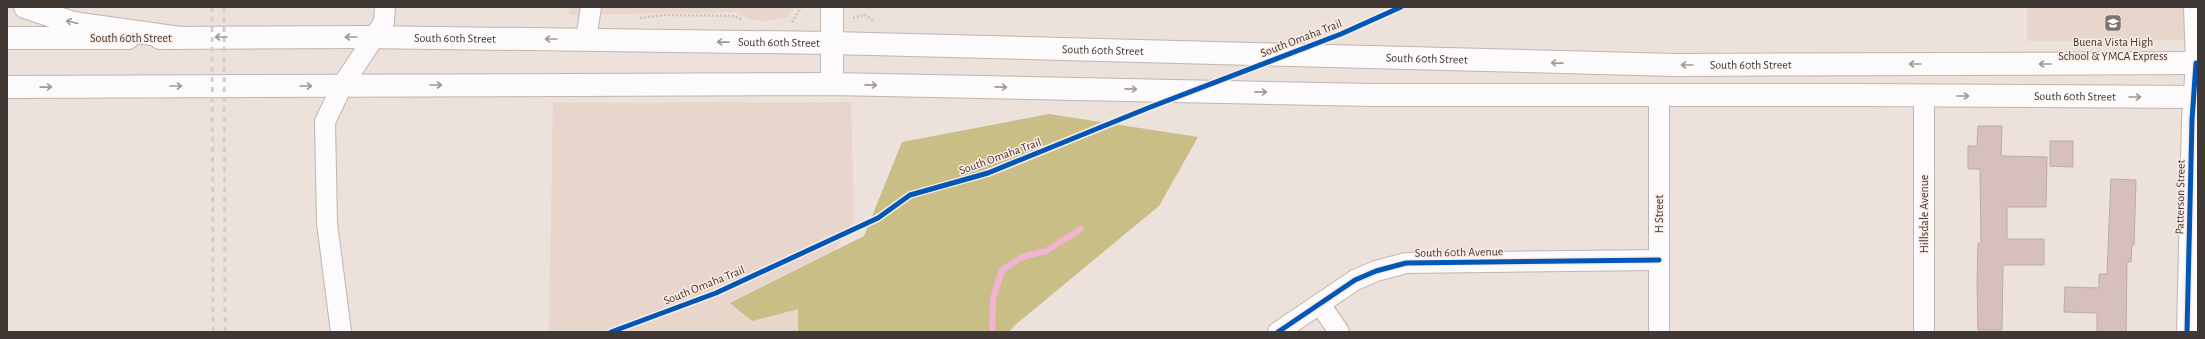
<svg xmlns="http://www.w3.org/2000/svg" width="2205" height="339" font-family="'Alegreya Sans',sans-serif">
<style>
.built{fill:#e8d5cb}
.forest{fill:#c8be86}
.lines{fill:none;stroke-linecap:round;stroke-linejoin:round}
.stream{stroke:#f3b4d4;stroke-width:6}
.building{fill:#d7bfbe;stroke:#b6adab}
.minor-casing{stroke:#beb6b1;stroke-width:22}
.major-casing{stroke:#beb6b1;stroke-width:24}
.highway-casing{stroke:#beb6b1;stroke-width:24}
.path{stroke:#c8c5c3;stroke-width:2.5;stroke-dasharray:2 2;stroke-linecap:butt}
.minor{stroke:#fcfafa;stroke-width:20}
.major{stroke:#fcfafa;stroke-width:22}
.highway{stroke:#fcfafa;stroke-width:22}
.rail{stroke:#d2cecd;stroke-width:3;stroke-dasharray:5 5;stroke-linecap:butt}
.cycleway-casing{stroke:#fcece5;stroke-width:8}
.cycleway{stroke:#0057b8;stroke-width:5}
.oneway{stroke:#9e9997}
.labels{text-anchor:middle;stroke-width:3;stroke-linejoin:round;paint-order:stroke}
.street-label{font-size:12px;fill:#3f3834;stroke:#fcece5}
.poi-label{font-size:12px;fill:#3f3834;stroke:#fcece5}
</style>
<rect width="100%" height="100%" fill="#ece1db"/>
<!-- built -->
<g class="built">
<path d="M 568,7 L 795,7 L 787,18 L 762,21 L 752,20 L 736,12 L 570,15 Z"/>
<path d="M 2027,7 L 2198,7 L 2198,40 L 2027,41 Z"/>
<path d="M 851,102 L 854,220 L 798,309 L 798,332 L 549,332 L 553,103 Z"/>
</g>
<!-- forest -->
<path class="forest" d="M 1049,114 L 1198,137 L 1159,206 L 1015,325 L 1009,332 L 798,332 L 798,309 L 752,321 L 730,303 L 864,236 L 902,142 Z"/>
<g class="lines">
<!-- stream -->
<path class="stream" d="M 992,332 L 993,299 L 1002,270 L 1022,257 L 1046,251 L 1081,229"/>
</g>
<!-- building -->
<g class="building">
<path d="M 1978,126 L 2002,126 L 2001,156 L 2047,157 L 2046,207 L 2007,207 L 2007,239 L 2044,239 L 2044,265 L 2003,265 L 2002,330 L 1978,330 L 1977,282 L 1978,243 L 1981,243 L 1980,169 L 1968,169 L 1968,146 L 1977,146 Z"/>
<path d="M 2050,141 L 2073,141 L 2073,167 L 2050,166 Z"/>
<path d="M 2111,179 L 2136,180 L 2134,245 L 2132,245 L 2131,262 L 2127,262 L 2126,332 L 2097,332 L 2097,313 L 2064,312 L 2065,287 L 2099,288 L 2099,274 L 2107,274 Z"/>
</g>
<g class="lines">
<defs>
<g id="minor">
<path d="M 586,39 L 591,7"/>
<path d="M 1924,95 L 1924,332"/>
<path d="M 1320,304 L 1339,332"/>
<path d="M 341,332 L 327,223 L 325,122 L 342,86 L 384,22 L 385,7"/>
<path d="M 1278,332 L 1355,280 L 1376,271 L 1406,263 L 1659,260"/>
<path d="M 1659,332 L 1659,95"/>
<path d="M 2187,332 L 2192,120 L 2196,63 L 2194,7"/>
</g>
<g id="major">
<path d="M 832,7 L 832,84"/>
<path d="M 7,38 L 128,38"/>
<path id="s1" d="M 160,38 L 362,37 L 832,43 L 1676,65 L 2198,63"/>
<path id="s2" d="M 7,87 L 832,84 L 1373,95 L 1855,95 L 2198,97"/>
</g>
<path id="highway" d="M 25,7 L 73,23 L 180,38"/>
</defs>
<!-- minor casing -->
<use href="#minor" class="minor-casing"/>
<!-- major casing -->
<use href="#major" class="major-casing"/>
<!-- highway casing -->
<use href="#highway" class="highway-casing"/>
<!-- path -->
<g class="path">
<path d="M 640,18 L 665,15 L 735,16 L 742,20"/>
<path d="M 853,18 L 865,15 L 875,22"/>
<path d="M 792,22 L 801,7"/>
</g>
<!-- minor -->
<use href="#minor" class="minor"/>
<!-- major -->
<use href="#major" class="major"/>
<!-- highway -->
<use href="#highway" class="highway"/>
<!-- rail -->
<g class="rail">
<path d="M 212,7 L 213,332"/>
<path d="M 224,7 L 225,332"/>
</g>
<defs>
<g id="cycleway">
<path d="M 611,332 L 716,293 L 878,218 L 910,195 L 988,173 L 1148,108 L 1341,34 L 1401,7"/>
<path d="M 1278,332 L 1355,280 L 1376,271 L 1406,263 L 1659,260"/>
<path d="M 2187,332 L 2192,120 L 2196,63"/>
</g>
</defs>
<!-- cycleway casing -->
<use href="#cycleway" class="cycleway-casing"/>
<!-- cycleway -->
<use href="#cycleway" class="cycleway"/>
</g>
<!-- one-way arrows -->
<defs><path id="oneway-shaft" d="M-6 0H5M1.5-3L5.5 0L1.5 3" fill="none" stroke-width="1.6" stroke-linecap="round" stroke-linejoin="round"/></defs>
<g class="oneway">
<use href="#oneway-shaft" transform="translate(72 22) rotate(-166)"/>
<use href="#oneway-shaft" transform="translate(221 37) rotate(180)"/>
<use href="#oneway-shaft" transform="translate(351 37) rotate(180)"/>
<use href="#oneway-shaft" transform="translate(551 39) rotate(-180)"/>
<use href="#oneway-shaft" transform="translate(723 42) rotate(-179)"/>
<use href="#oneway-shaft" transform="translate(1557 63) rotate(-179)"/>
<use href="#oneway-shaft" transform="translate(1915 64) rotate(180)"/>
<use href="#oneway-shaft" transform="translate(2045 64) rotate(180)"/>
<use href="#oneway-shaft" transform="translate(1687 65) rotate(-180)"/>
<use href="#oneway-shaft" transform="translate(436 85)"/>
<use href="#oneway-shaft" transform="translate(871 85) rotate(1)"/>
<use href="#oneway-shaft" transform="translate(176 86)"/>
<use href="#oneway-shaft" transform="translate(306 86)"/>
<use href="#oneway-shaft" transform="translate(46 87) rotate(-1)"/>
<use href="#oneway-shaft" transform="translate(1001 87) rotate(1)"/>
<use href="#oneway-shaft" transform="translate(1131 89) rotate(1)"/>
<use href="#oneway-shaft" transform="translate(1261 92) rotate(1)"/>
<use href="#oneway-shaft" transform="translate(1963 96)"/>
<use href="#oneway-shaft" transform="translate(2135 97)"/>
</g>
<!-- icons -->
<defs>
<symbol id="school-square" viewBox="-11 -11 22 22"><rect x="-9" y="-9" width="18" height="18" rx="4" fill="#7c736e" stroke="#fcece5"/><path d="M0-5L7-2L0 1L-7-2ZM-4 1L0 2.5L4 1V4Q0 6-4 4Z" fill="#fff"/></symbol>
</defs>
<g fill-rule="evenodd">
<use href="#school-square" x="2103" y="13" width="20" height="20"/>
</g>
<g class="labels">
<!-- street labels -->
<g class="street-label">
<text x="131" y="42">South 60th Street</text>
<text dy="4" stroke="none"><textPath href="#s1" startOffset="295">South 60th Street</textPath></text>
<text transform="translate(1301 38) rotate(-21)" y="4">South Omaha Trail</text>
<text dy="4" stroke="none"><textPath href="#s1" startOffset="619">South 60th Street</textPath></text>
<text dy="4" stroke="none"><textPath href="#s1" startOffset="943">South 60th Street</textPath></text>
<text dy="4" stroke="none"><textPath href="#s1" startOffset="1267">South 60th Street</textPath></text>
<text dy="4" stroke="none"><textPath href="#s1" startOffset="1591">South 60th Street</textPath></text>
<text dy="4" stroke="none"><textPath href="#s2" startOffset="2068">South 60th Street</textPath></text>
<text transform="translate(1000 156) rotate(-20)" y="4">South Omaha Trail</text>
<text transform="translate(2180 197) rotate(-89)" y="4">Patterson Street</text>
<text transform="translate(1659 214) rotate(-90)" y="4">H Street</text>
<text transform="translate(1924 214) rotate(-90)" y="4">Hillsdale Avenue</text>
<text transform="translate(1459 252) rotate(-1)" y="4">South 60th Avenue</text>
<text transform="translate(704 285) rotate(-22)" y="4">South Omaha Trail</text>
</g>
<!-- poi labels -->
<g class="poi-label">
<text x="2113" y="46">Buena Vista High<tspan x="2113" dy="14">School &amp; YMCA Express</tspan></text>
</g>
</g>
<!-- border -->
<rect width="2205" height="339" fill="none" stroke="#3f3834" stroke-width="16"/>
</svg>
